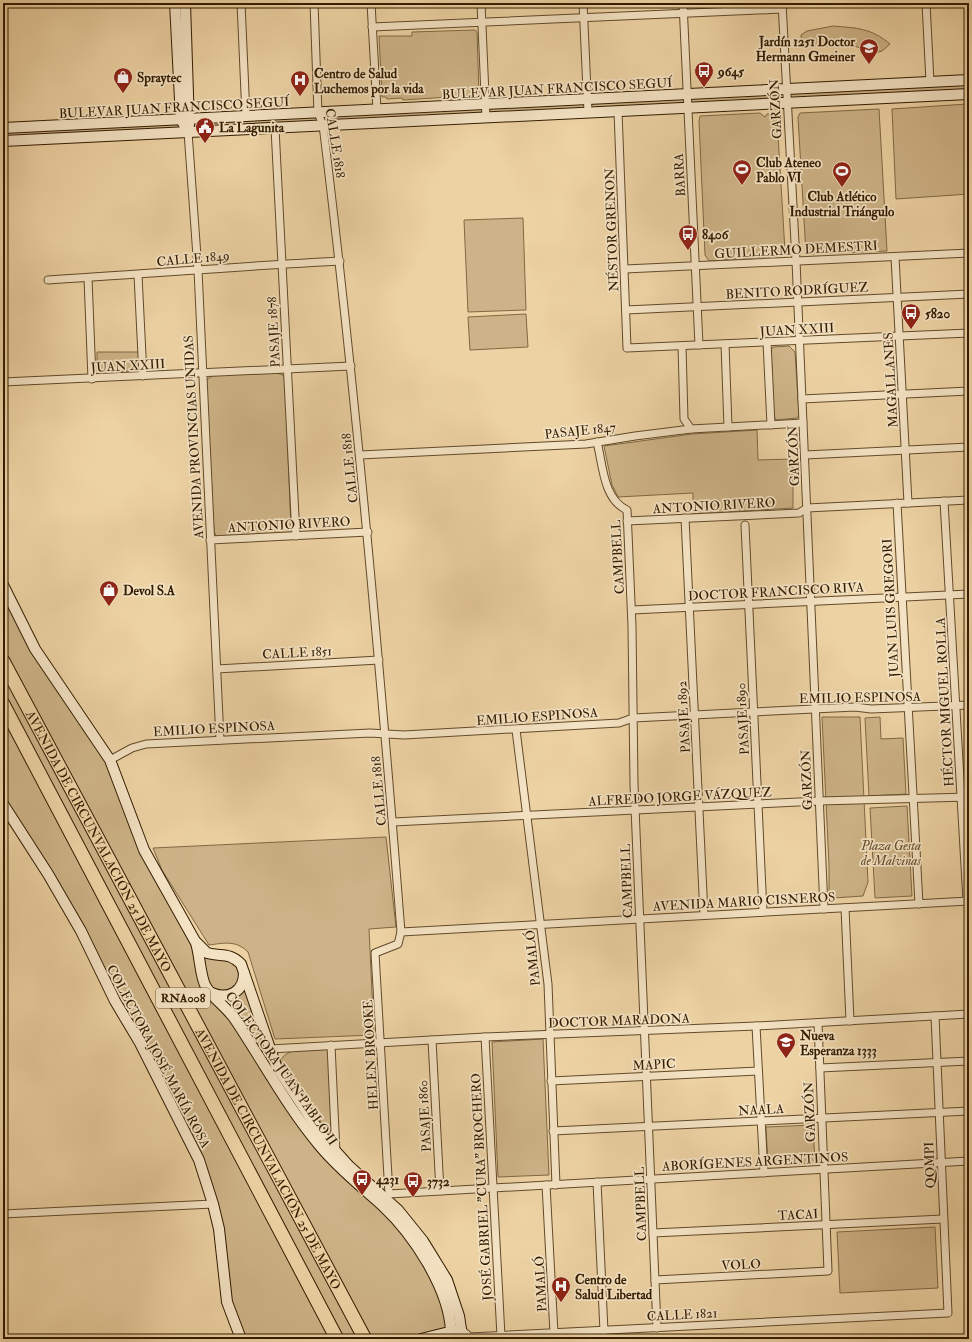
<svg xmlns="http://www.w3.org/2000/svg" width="972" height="1342" font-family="'IM FELL Double Pica',serif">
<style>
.green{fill:#cdb387;stroke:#806844}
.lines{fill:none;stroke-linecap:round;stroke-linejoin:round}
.minor-casing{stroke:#624a29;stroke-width:9}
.secondary-casing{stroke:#331c00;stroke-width:12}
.motorway-casing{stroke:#331c00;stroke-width:15}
.minor{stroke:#f3e2c3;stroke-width:7}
.secondary{stroke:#f3e2c3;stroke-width:10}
.motorway{stroke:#edd2a3;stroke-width:13}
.rail{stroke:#331c00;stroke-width:2;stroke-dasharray:7 7;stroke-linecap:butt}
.labels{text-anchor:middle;stroke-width:3.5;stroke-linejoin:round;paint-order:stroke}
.shield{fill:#f3e2c3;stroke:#6d573a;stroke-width:1}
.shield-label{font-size:12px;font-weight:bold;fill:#331c00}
.poi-label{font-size:13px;font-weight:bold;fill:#331c00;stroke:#f3e2c3;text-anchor:start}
.street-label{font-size:13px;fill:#331c00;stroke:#f3e2c3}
.park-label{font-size:13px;font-style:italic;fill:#614928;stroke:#f3e2c3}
</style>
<rect width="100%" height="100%" fill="#edd2a3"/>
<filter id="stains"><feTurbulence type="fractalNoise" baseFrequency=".005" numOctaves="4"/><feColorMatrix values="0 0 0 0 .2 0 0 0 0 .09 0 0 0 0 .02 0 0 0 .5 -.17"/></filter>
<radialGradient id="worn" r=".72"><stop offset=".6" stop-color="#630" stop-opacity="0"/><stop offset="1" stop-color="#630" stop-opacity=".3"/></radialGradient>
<!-- green -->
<g class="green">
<path d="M 833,26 C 857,28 871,28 890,44 L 882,51 L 871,54 C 845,36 830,51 802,45 L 801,35 L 807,31 Z"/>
<path d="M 475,30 L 477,32 L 479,95 L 403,100 L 402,98 L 387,99 L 386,97 L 382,97 L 379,36 L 412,36 L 412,32 Z"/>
<path d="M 969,80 L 969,94 L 3,141 L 3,128 Z"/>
<path d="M 967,104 L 969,106 L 969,194 L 896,199 L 892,109 Z"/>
<path d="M 879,109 L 887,251 L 806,254 L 798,117 L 800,113 Z"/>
<path d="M 760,113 L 765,117 L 767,114 L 774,114 L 777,118 L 785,251 L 780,256 L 709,261 L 705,255 L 699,121 L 700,116 Z"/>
<path d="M 523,218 L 526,310 L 468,312 L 464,220 Z"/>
<path d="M 526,314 L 528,347 L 470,350 L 468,317 Z"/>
<path d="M 789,346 L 795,352 L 799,415 L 797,418 L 776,420 L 774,416 L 771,350 L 773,347 Z"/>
<path d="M 97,352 L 139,352 L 140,366 L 135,371 L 100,372 L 97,368 Z"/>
<path d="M 276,373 L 283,375 L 285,379 L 291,530 L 288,533 L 217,537 L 214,532 L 206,380 L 214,375 Z"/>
<path d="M 757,430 L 758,460 L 793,459 L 793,508 L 693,514 L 693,493 L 618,497 L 612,485 L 604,446 L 692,434 Z"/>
<path d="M 3,585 L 35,649 L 110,760 L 144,850 L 201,949 L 235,958 L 276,1066 L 310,1120 L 385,1197 L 461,1329 L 421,1339 L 241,1339 L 237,1332 L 207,1182 L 95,961 L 3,804 Z"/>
<path d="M 822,717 L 860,717 L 868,882 L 863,896 L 834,898 L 829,891 L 829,865 Z"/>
<path d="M 880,717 L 881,739 L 903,738 L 906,794 L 869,796 L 865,718 Z"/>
<path d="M 907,806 L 912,896 L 875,898 L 870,808 Z"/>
<path d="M 386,837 L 396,927 L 369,929 L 374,1035 L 275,1039 L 248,952 C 236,940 224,943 209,945 L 162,870 L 153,848 Z"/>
<path d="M 543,1039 L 549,1175 L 498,1177 L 492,1042 Z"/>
<path d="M 326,1049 L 329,1051 L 331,1129 L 330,1135 L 294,1083 L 280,1060 C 291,1046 309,1049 326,1049 Z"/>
<path d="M 813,1125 L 815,1163 L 768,1165 L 766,1127 Z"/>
<path d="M 935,1227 L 938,1288 L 840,1293 L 837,1232 Z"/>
</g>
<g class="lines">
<defs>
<g id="minor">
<path d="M 241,3 L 246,116"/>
<path d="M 314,3 L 318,113 L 323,125 C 356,394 380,663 401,932 L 398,944 L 375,953 L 389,1194"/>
<path d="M 371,3 L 377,110"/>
<path d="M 481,3 L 486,118"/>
<path d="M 583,3 L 588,112"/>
<path d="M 683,3 L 699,345"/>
<path d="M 782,3 L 796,261 L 824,909"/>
<path d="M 926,3 L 930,82"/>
<path d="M 372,27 L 782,9"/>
<path d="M 618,111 L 627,348 L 969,333"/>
<path d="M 275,128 L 296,536"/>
<path d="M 188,132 L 198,270 L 220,740"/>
<path d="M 895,257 L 908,503"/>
<path d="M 625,269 L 969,253"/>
<path d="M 138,275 L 143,376"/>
<path d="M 88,278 L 92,379"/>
<path d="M 48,280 C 145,274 242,266 340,261"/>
<path d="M 626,310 L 969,294"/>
<path d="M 767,342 L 771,425"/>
<path d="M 725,344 L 728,427"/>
<path d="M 682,346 L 684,419 L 691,429"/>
<path d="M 3,382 L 351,366"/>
<path d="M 802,399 L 969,391"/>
<path d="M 597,442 C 603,465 603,499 627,510 L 632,626 L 634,784 L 657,1328"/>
<path d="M 360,455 L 586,444 L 635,436 L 691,429 L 803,423"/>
<path d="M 805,455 L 969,447"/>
<path d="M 944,501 L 967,901"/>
<path d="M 897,503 L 919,904"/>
<path d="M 685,518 L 704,915"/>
<path d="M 627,521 L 799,513 L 807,508 L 969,500"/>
<path d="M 745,525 L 763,912"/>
<path d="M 210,540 L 368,532"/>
<path d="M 632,610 L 969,594"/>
<path d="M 217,669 L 379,660"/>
<path d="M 516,730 L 548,984 L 556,1185"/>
<path d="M 110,760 L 132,748 L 146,744 L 370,733 L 404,735 L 619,723 L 633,718 L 855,707 L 871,709 L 969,705"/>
<path d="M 393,822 L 819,801 L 969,797"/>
<path d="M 845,908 L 850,1021"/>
<path d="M 401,932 L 969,901"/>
<path d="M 756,1026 L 764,1173"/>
<path d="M 485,1037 L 501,1336"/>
<path d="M 432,1040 L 440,1191"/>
<path d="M 331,1045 L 336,1152"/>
<path d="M 270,1049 L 485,1037 L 756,1026 L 969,1014"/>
<path d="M 820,1068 L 969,1061"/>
<path d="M 551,1081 L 758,1071"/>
<path d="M 553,1131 L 969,1111"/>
<path d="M 597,1182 L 604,1331"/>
<path d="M 546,1185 L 554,1333"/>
<path d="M 387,1196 L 389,1194 L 969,1161"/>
<path d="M 3,1214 L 213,1204"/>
<path d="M 653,1233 L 943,1219"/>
<path d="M 655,1280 L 828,1271 L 818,1023"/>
<path d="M 461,1329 L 470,1337 L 948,1313 L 935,1016"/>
</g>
<g id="secondary">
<path d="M 175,3 L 181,119 L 184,125"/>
<path d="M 185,3 L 189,125"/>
<path d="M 3,128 L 969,80"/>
<path d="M 3,141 L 969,94"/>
<path d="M 3,585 L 35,649 L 110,760 L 144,850 L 195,941 L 207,953 C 222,957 229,952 241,964 L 276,1066 L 323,1137 L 349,1166 L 398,1210 L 423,1241 L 447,1280 L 459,1316 L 461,1329 L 421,1339"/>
<path d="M 3,804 L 48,874 L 81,931 L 115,1001 L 140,1043 L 199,1160 L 213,1204 L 219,1229 L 227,1302 L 241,1339"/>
<path d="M 196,943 C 200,955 200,977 206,987 C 213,998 226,1007 234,1018 C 263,1061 287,1107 320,1146 C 339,1169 361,1186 383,1206 C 414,1235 449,1289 451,1331"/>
<path d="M 212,993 C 228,1000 244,992 244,973"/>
</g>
<g id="motorway">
<path id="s1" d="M 3,661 L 365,1339"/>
<path d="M 3,704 L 337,1339"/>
</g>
</defs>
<!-- minor casing -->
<use href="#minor" class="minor-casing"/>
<!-- secondary casing -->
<use href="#secondary" class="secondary-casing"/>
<!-- motorway casing -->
<use href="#motorway" class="motorway-casing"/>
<!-- minor -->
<use href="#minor" class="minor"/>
<!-- secondary -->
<use href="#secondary" class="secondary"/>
<!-- motorway -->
<use href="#motorway" class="motorway"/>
<!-- rail -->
<path class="rail" d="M 947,1339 L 969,1338"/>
</g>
<!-- icons -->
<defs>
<symbol id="school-pin" viewBox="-11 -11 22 30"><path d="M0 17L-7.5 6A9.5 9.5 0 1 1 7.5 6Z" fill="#8f2418" stroke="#f3e2c3"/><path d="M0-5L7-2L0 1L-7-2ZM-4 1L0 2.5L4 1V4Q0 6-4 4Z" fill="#fff"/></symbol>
<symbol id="bus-pin" viewBox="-11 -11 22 30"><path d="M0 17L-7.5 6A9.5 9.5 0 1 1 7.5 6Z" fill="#8f2418" stroke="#f3e2c3"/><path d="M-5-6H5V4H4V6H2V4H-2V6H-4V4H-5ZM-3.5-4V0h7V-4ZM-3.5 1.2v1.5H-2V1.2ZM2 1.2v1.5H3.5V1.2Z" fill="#fff"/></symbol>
<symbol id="shop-pin" viewBox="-11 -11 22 30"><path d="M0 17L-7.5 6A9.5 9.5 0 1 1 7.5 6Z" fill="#8f2418" stroke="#f3e2c3"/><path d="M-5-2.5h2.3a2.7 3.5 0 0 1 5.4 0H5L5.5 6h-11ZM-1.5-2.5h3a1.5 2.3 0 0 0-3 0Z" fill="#fff"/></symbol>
<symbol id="hospital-pin" viewBox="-11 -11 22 30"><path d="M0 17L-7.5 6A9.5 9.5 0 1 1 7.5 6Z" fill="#8f2418" stroke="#f3e2c3"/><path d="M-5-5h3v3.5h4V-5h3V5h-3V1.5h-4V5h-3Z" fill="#fff"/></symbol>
<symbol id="civic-pin" viewBox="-11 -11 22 30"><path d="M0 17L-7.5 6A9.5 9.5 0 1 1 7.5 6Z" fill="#8f2418" stroke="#f3e2c3"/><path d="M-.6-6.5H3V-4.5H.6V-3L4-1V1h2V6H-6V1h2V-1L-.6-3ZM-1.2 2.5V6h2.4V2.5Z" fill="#fff"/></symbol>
<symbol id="stadium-pin" viewBox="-11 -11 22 30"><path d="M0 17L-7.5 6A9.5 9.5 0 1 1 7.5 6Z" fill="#8f2418" stroke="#f3e2c3"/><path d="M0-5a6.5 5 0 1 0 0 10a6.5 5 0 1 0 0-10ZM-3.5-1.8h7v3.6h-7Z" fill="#fff"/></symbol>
</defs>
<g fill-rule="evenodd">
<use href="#school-pin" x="858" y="37" width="22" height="30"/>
<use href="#bus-pin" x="693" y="60" width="22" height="30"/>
<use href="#shop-pin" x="112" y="66" width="22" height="30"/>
<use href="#hospital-pin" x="289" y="69" width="22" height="30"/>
<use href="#civic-pin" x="194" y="116" width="22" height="30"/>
<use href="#stadium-pin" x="731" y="158" width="22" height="30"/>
<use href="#stadium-pin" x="831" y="160" width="22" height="30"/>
<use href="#bus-pin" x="677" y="223" width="22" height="30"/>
<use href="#bus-pin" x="900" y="302" width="22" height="30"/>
<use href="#shop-pin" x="98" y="579" width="22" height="30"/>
<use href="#school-pin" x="775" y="1031" width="22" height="30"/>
<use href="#bus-pin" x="351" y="1168" width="22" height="30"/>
<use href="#bus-pin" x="402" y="1170" width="22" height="30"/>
<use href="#hospital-pin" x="550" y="1275" width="22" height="30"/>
</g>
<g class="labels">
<!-- shield labels -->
<rect class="shield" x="156" y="988" width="54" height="20" rx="3"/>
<g class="shield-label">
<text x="183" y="1002">RNA008</text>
</g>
<!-- poi labels -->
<g class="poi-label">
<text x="855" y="46" text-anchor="end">Jardín 1251 Doctor<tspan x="855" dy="15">Hermann Gmeiner</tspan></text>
<text x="718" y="76">9645</text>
<text x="314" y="78">Centro de Salud<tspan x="314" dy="15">Luchemos por la vida</tspan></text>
<text x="137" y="82">Spraytec</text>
<text x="219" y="132">La Lagunita</text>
<text x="756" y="167">Club Ateneo<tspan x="756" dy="15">Pablo VI</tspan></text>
<text x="842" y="201" text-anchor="middle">Club Atlético<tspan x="842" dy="15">Industrial Triángulo</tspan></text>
<text x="702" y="239">8406</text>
<text x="925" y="318">5820</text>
<text x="123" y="595">Devol S.A</text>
<text x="800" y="1040">Nueva<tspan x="800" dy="15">Esperanza 1333</tspan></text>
<text x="376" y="1184">4231</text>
<text x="427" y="1186">3732</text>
<text x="575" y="1284">Centro de<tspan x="575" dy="15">Salud Libertad</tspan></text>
</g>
<!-- street labels -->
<g class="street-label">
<text transform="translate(557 88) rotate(-3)" y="5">BULEVAR JUAN FRANCISCO SEGUÍ</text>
<text transform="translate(174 107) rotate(-3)" y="5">BULEVAR JUAN FRANCISCO SEGUÍ</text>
<text transform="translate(775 109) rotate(-93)" y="5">GARZÓN</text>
<text transform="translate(336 143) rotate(81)" y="5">CALLE 1818</text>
<text transform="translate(679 175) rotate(-93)" y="5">BARRA</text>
<text transform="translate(611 230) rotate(-92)" y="5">NÉSTOR GRENON</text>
<text transform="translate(796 249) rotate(-3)" y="5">GUILLERMO DEMESTRI</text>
<text transform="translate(193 258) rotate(-5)" y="5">CALLE 1849</text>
<text transform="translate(797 290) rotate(-3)" y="5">BENITO RODRÍGUEZ</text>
<text transform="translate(797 329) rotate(-3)" y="5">JUAN XXIII</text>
<text transform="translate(273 332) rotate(-93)" y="5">PASAJE 1878</text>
<text transform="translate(128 365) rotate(-3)" y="5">JUAN XXIII</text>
<text transform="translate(890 380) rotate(-93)" y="5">MAGALLANES</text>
<text transform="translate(580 430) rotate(-6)" y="5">PASAJE 1847</text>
<text transform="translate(193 437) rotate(-93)" y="5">AVENIDA PROVINCIAS UNIDAS</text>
<text transform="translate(793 456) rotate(-92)" y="5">GARZÓN</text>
<text transform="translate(349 468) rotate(-96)" y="5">CALLE 1818</text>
<text transform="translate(714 505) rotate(-3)" y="5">ANTONIO RIVERO</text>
<text transform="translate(289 524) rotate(-3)" y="5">ANTONIO RIVERO</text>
<text transform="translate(617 557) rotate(-93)" y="5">CAMPBELL</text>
<text transform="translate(776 591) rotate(-3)" y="5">DOCTOR FRANCISCO RIVA</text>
<text transform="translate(890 608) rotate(-93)" y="5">JUAN LUIS GREGORI</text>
<text transform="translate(297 652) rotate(-3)" y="5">CALLE 1851</text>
<text transform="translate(860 697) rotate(-1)" y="5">EMILIO ESPINOSA</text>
<text transform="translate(944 702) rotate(-93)" y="5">HÉCTOR MIGUEL ROLLA</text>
<text transform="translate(537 716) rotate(-4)" y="5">EMILIO ESPINOSA</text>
<text transform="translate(683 717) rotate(-93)" y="5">PASAJE 1892</text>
<text transform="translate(742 719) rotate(-93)" y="5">PASAJE 1890</text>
<text transform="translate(214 728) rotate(-3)" y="5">EMILIO ESPINOSA</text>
<text transform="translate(806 780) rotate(-92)" y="5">GARZÓN</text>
<text transform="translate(378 791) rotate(-95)" y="5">CALLE 1818</text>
<text transform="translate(680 796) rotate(-3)" y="5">ALFREDO JORGE VÁZQUEZ</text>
<text dy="5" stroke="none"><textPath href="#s1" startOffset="204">AVENIDA DE CIRCUNVALACIÓN 25 DE MAYO</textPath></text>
<text transform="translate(626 881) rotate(-92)" y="5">CAMPBELL</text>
<text transform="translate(744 901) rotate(-3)" y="5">AVENIDA MARIO CISNEROS</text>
<text transform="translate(532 958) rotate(-96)" y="5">PAMALÓ</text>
<text transform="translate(619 1020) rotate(-2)" y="5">DOCTOR MARADONA</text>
<text transform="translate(370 1055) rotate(-93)" y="5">HELEN BROOKE</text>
<text transform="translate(159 1056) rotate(62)" y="5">COLECTORA JOSÉ MARÍA ROSA</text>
<text transform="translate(654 1064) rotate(-3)" y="5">MAPIC</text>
<text transform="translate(282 1068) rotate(55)" y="5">COLECTORA JUAN PABLO II</text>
<text transform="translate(761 1109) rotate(-3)" y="5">NAALA</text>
<text transform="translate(809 1112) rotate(-92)" y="5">GARZÓN</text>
<text transform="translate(424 1116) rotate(-93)" y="5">PASAJE 1860</text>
<text dy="5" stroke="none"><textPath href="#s1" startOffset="564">AVENIDA DE CIRCUNVALACIÓN 25 DE MAYO</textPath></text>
<text transform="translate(755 1161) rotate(-3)" y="5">ABORÍGENES ARGENTINOS</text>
<text transform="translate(929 1165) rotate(-92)" y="5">QOMPI</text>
<text transform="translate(481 1187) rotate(-93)" y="5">JOSÉ GABRIEL "CURA" BROCHERO</text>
<text transform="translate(640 1204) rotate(-92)" y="5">CAMPBELL</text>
<text transform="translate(798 1214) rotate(-3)" y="5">TACAI</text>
<text transform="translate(741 1264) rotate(-3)" y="5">VOLO</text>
<text transform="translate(540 1284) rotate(-93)" y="5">PAMALÓ</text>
<text transform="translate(682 1314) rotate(-3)" y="5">CALLE 1821</text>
</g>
<!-- park labels -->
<g class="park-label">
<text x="891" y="850">Plaza Gesta<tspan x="891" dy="15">de Malvinas</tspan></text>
</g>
</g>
<!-- margin -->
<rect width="972" height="1342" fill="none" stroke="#edd2a3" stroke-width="16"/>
<rect x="4" y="4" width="964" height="1334" fill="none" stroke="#331c00" stroke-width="2"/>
<rect x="8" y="8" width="956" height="1326" fill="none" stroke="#331c00"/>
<rect width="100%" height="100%" filter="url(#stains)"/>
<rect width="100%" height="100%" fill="url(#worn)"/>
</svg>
